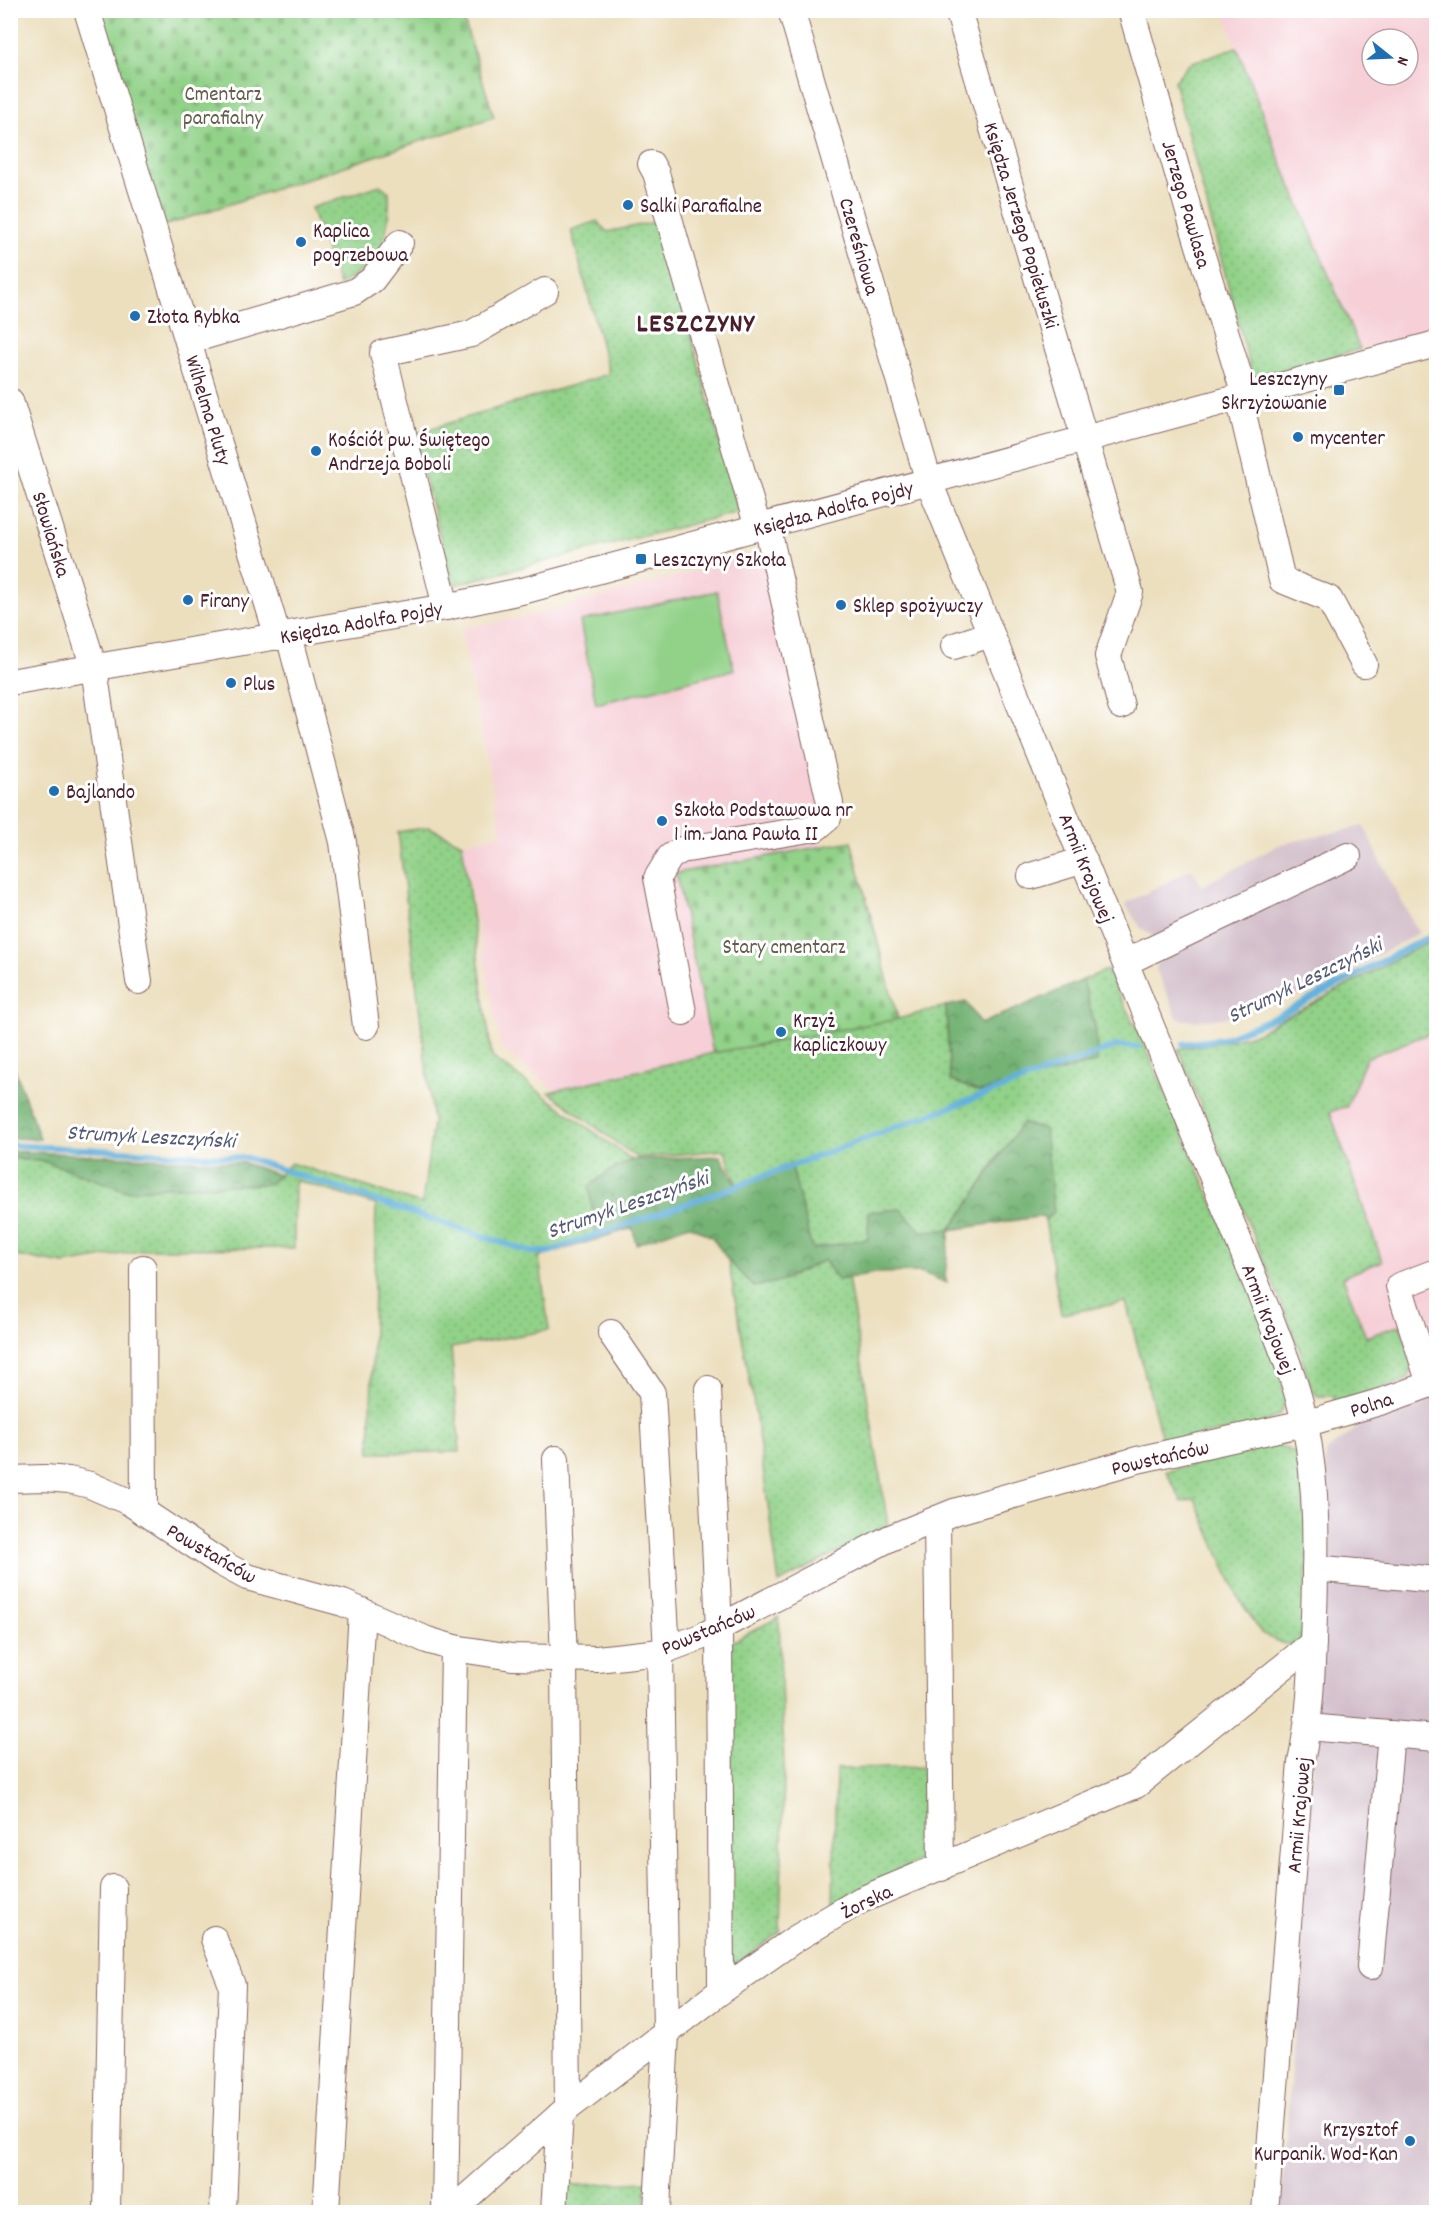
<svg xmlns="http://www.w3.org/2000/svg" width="1447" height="2223" font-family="Dekko,sans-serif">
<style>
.built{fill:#f6cfd7;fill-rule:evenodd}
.industrial{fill:#d1bdc9}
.grass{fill:url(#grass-dots);stroke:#6e785a;stroke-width:1.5}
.forest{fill:url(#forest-crowns);stroke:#5f6950;stroke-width:1.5}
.cemetery{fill:url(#cemetery-stones);stroke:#6e785a;stroke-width:1.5}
.garden{fill:#91d188;stroke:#6e785a;stroke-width:1.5}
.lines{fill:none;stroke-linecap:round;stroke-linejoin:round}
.stream{stroke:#63b1dd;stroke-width:6}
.minor-casing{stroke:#83625e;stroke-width:28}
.minor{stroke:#fff;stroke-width:26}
.poi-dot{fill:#1f6fb2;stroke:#fff;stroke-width:2}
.labels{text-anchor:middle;stroke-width:6;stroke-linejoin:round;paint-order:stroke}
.park-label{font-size:21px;fill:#635d4c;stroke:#fff}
.street-label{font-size:21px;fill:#4a1f2b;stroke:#fff}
.poi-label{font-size:21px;fill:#4a1f2b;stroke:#fff;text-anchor:start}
.water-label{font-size:22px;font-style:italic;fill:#545972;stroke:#fff}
.district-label{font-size:27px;font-weight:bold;letter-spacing:1.5px;fill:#4a1f2b;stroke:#fff}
</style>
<defs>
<pattern id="grass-dots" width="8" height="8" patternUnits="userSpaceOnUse" patternTransform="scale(1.5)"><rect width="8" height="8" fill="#91d188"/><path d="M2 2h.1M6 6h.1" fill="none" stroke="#7fb376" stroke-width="1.8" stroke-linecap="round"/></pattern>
<pattern id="forest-crowns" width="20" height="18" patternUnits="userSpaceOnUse" patternTransform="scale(1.5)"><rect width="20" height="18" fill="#74b374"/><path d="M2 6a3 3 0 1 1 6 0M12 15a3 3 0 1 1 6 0" fill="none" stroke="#61915f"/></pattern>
<pattern id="cemetery-stones" width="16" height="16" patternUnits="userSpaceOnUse" patternTransform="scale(1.5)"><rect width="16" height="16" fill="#91d188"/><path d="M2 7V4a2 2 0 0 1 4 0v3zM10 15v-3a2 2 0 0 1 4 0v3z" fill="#7fb376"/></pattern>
</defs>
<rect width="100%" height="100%" fill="#fff"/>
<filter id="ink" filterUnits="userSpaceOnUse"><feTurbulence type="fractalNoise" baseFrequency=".0167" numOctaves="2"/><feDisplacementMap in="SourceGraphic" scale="12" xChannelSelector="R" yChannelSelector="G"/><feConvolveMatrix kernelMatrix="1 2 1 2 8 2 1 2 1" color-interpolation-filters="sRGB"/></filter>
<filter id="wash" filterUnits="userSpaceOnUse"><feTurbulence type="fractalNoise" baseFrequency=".008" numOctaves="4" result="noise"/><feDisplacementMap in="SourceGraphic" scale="24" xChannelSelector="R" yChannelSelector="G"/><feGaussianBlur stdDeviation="1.35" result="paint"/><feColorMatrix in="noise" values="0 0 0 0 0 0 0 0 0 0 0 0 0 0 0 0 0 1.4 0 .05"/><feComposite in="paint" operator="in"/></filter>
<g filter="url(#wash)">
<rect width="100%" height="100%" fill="#ecdfbe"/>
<!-- built -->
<g class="built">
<path d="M 1223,11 L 1436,11 L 1436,331 L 1360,349 L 1278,155 ZM 1372,39 L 1408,39 L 1408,75 L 1372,75 Z"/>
<path d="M 762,552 L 825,803 L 823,846 L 676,873 L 713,1053 L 555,1090 L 501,1048 L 462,843 L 502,835 L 461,629 L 543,613 Z"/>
<path d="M 1436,1031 L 1436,1371 L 1386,1389 L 1341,1272 L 1321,1115 L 1347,1105 L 1366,1058 Z"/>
</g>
<!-- industrial -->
<g class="industrial">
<path d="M 1364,826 L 1390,880 L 1419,933 L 1312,991 L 1230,1017 L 1198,1021 L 1178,1019 L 1156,969 L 1162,955 L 1154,937 L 1141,928 L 1125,904 L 1192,869 L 1202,886 L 1281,844 Z"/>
<path d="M 1436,1391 L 1436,2212 L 1281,2212 L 1314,1743 L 1326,1451 L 1369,1419 Z"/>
</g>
<!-- grass -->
<g class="grass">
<path d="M 1237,47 L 1278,155 L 1360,349 L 1253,379 L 1174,81 L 1190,63 Z"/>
<path d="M 380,185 L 389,192 C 390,208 387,238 379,253 C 373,265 350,278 339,285 L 311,208 Z"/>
<path d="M 597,221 L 607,232 L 660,221 L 739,512 L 453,585 L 413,434 L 609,374 L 571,230 Z"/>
<path d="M 429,827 L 462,843 L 492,1057 L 632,1160 L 608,1172 L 589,1186 L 601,1238 L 539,1257 L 549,1330 L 451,1348 L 460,1452 L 370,1453 L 376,1205 L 295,1180 L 294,1248 L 150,1249 L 65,1264 L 11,1255 L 10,1158 L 47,1162 L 127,1191 L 166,1187 L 269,1184 L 291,1163 L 422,1204 L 433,1122 L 398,832 Z"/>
<path d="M 1436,937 L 1436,1031 L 1366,1058 L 1347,1106 L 1330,1112 L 1382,1261 L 1343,1277 L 1366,1337 L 1400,1325 C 1406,1343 1417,1363 1407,1380 L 1341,1401 L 1334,1401 L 1334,1396 L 1318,1396 L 1312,1390 L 1297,1342 L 1178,1049 L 1227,1041 L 1258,1033 L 1279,1020 L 1309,1006 Z"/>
<path d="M 1107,970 L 1146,1048 L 1276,1349 L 1286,1399 L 1280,1415 L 1261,1424 L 1163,1443 L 1126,1302 L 1061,1314 L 1045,1220 L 1054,1211 L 1000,1153 L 973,1198 L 950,1230 L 921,1231 L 869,1212 L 868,1239 L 812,1249 L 737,1186 L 725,1150 L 637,1158 L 549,1092 L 713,1053 L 898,1019 L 946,1006 L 950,1080 L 979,1092 L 1097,1062 L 1096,1031 L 1083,980 Z"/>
<path d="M 728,1260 L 754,1287 L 781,1281 L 824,1260 L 838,1280 L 848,1278 L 888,1525 L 779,1583 L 753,1398 Z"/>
<path d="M 1277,1445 L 1298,1454 L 1309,1545 L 1301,1643 L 1291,1645 L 1281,1643 L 1261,1633 L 1238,1597 L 1195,1499 L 1182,1502 L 1166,1471 Z"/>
<path d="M 779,1617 L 784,1769 L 780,1932 L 728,1970 L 730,1643 Z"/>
<path d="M 934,1767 L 927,1857 L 833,1903 L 836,1769 Z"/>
<path d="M 646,2182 L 645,2212 L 561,2212 L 563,2186 Z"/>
</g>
<!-- forest -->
<g class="forest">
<path d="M 1083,980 L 1096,1031 L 1097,1062 L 979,1092 L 950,1080 L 946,1006 L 966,1002 L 981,1024 Z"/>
<path d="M 10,1059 L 11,1059 L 40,1139 L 11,1138 Z"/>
<path d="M 1022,1123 L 1045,1129 L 1054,1212 L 1045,1220 L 1043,1216 L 950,1230 L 945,1276 L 947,1283 L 921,1272 L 875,1273 L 838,1280 L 824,1260 L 781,1281 L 754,1287 L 728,1260 L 712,1237 L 689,1225 L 636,1244 L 633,1228 L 596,1239 L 589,1186 L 608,1172 L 632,1160 L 720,1156 L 737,1186 L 791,1163 L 812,1249 L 868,1239 L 869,1212 L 901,1209 L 921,1231 L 950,1230 C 976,1196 997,1158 1022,1123 Z"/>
<path d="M 11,1151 L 244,1163 L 279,1175 L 269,1184 L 166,1187 L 127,1191 L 47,1162 L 11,1158 Z"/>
</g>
<!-- cemetery -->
<g class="cemetery">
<path d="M 94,11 L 461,11 L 494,117 L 160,227 Z"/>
<path d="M 851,841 L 898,1019 L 713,1053 L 676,873 Z"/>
</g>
<!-- garden -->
<path class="garden" d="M 717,591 L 734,670 L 596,704 L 580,621 Z"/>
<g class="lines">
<!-- stream -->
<g class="stream">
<path d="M 1183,1044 L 1223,1039 L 1278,1016 L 1436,933"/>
<path d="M 10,1145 L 247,1158 L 530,1252 L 548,1252 L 737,1186 L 1116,1046 L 1138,1047"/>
</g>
</g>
</g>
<g filter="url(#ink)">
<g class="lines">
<defs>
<g id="minor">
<path d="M 87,10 L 278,637"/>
<path d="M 791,10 L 929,482 L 1271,1320 C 1284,1354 1298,1388 1305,1424 C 1318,1489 1316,1551 1314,1616 C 1312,1665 1311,1714 1301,1762 L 1265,2212"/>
<path d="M 958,10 L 1130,592 L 1108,656 L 1121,706"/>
<path d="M 1131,10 L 1193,226 L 1245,396"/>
<path d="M 651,164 L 656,173 L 758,528"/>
<path d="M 188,341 L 354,292 L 372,280 L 400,243"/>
<path d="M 1239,397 L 1282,580 L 1329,599 L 1364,664"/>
<path d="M 10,401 L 94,668 L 139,981"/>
<path d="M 446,607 L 383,353 L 471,334 L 545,291"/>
<path d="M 289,635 L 343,842 L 366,1026"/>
<path d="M 954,646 L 991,634"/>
<path d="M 10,682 L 446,607 L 526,590 L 1436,344"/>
<path d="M 1031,876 L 1084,860"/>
<path d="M 1126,962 L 1348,856"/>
<path d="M 683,1012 L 657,878 L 670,857 L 681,850 L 816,828 L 828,818 L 830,803 L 767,525"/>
<path d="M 143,1268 L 144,1512"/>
<path d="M 611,1333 L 652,1393 L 667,1650"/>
<path d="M 1430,1384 L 1399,1286 L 1436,1272"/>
<path d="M 708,1389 L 719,1629 L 721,1991"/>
<path d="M 556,1459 L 564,1659 L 568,2108"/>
<path d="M 10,1479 L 45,1478 L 69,1480 L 90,1485 L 129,1502 L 221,1563 L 247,1577 L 343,1603 L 427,1640 L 454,1648 L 512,1657 L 597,1659 L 660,1652 L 703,1636 L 890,1538 L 954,1512 L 1137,1460 L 1318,1420 L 1383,1401 L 1436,1382"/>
<path d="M 937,1519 L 941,1868"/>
<path d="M 1315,1568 L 1436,1580"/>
<path d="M 1308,1727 L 1436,1738"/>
<path d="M 214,1939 L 232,1985 L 223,2212"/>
<path d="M 1370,1967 L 1391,1734"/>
<path d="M 657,2210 L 666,2033 L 660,1652"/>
<path d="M 107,2212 L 113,1888"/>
<path d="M 326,2212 L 362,1611"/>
<path d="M 445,2212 L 454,1648"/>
<path d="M 450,2212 L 568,2108 L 721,1991 L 795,1939 L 861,1900 L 1136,1785 L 1313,1643"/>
<path d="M 554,2212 L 560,2115"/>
</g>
</defs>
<!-- minor casing -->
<use href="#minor" class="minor-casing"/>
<!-- minor -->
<use href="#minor" class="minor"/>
</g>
</g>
<!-- markers -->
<g class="poi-dot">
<circle cx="628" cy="205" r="6"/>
<circle cx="301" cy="242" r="6"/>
<circle cx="135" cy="316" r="6"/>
<rect x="1333" y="384" width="12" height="12" rx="3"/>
<circle cx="1298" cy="437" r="6"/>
<circle cx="316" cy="451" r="6"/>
<rect x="635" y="553" width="12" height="12" rx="3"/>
<circle cx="188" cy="600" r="6"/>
<circle cx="841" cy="605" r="6"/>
<circle cx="231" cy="683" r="6"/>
<circle cx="54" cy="791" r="6"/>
<circle cx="662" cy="821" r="6"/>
<circle cx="781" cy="1032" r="6"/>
<circle cx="1410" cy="2141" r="6"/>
</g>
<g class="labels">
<!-- park labels -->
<g class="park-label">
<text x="223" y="100">Cmentarz<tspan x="223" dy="24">parafialny</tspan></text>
<text x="784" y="953">Stary cmentarz</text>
</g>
<!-- street labels -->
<g class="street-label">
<text transform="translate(1187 204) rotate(74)" y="7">Jerzego Pawlasa</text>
<text transform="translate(1022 225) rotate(73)" y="7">Księdza Jerzego Popiełuszki</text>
<text transform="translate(860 246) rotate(74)" y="7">Czereśniowa</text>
<text transform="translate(209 410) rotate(73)" y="7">Wilhelma Pluty</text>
<text transform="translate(833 508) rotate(-15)" y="7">Księdza Adolfa Pojdy</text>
<text transform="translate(52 534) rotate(73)" y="7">Słowiańska</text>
<text transform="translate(361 622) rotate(-10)" y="7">Księdza Adolfa Pojdy</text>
<text transform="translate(1087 868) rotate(68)" y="7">Armii Krajowej</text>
<text transform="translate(1269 1319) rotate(69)" y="7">Armii Krajowej</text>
<text transform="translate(1371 1404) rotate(-18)" y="7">Polna</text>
<text transform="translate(1160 1457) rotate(-13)" y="7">Powstańców</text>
<text transform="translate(212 1553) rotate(30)" y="7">Powstańców</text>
<text transform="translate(708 1629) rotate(-23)" y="7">Powstańców</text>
<text transform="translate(1298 1815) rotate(-85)" y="7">Armii Krajowej</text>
<text transform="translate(866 1901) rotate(-26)" y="7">Żorska</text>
</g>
<!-- poi labels -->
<g class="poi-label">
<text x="640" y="212">Salki Parafialne</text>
<text x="313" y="237">Kaplica<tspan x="313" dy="24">pogrzebowa</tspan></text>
<text x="147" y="323">Złota Rybka</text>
<text x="1327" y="385" text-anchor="end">Leszczyny<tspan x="1327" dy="24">Skrzyżowanie</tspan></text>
<text x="1310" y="444">mycenter</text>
<text x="328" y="446">Kościół pw. Świętego<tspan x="328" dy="24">Andrzeja Boboli</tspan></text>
<text x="653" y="566">Leszczyny Szkoła</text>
<text x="200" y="607">Firany</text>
<text x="853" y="612">Sklep spożywczy</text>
<text x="243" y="690">Plus</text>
<text x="66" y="798">Bajlando</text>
<text x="674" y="816">Szkoła Podstawowa nr<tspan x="674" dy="24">1 im. Jana Pawła II</tspan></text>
<text x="793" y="1027">Krzyż<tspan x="793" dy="24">kapliczkowy</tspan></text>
<text x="1398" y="2136" text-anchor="end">Krzysztof<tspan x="1398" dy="24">Kurpanik. Wod-Kan</tspan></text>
</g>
<!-- water labels -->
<g class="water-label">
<text transform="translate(1304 979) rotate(-26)" y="8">Strumyk Leszczyński</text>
<text transform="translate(151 1135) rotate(3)" y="8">Strumyk Leszczyński</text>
<text transform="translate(627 1203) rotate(-19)" y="8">Strumyk Leszczyński</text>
</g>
<!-- district labels -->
<g class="district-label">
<text x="696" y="331">LESZCZYNY</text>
</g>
</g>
<!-- margin -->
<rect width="1447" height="2223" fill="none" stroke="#fff" stroke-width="36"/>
<!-- north arrow -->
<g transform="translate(1390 57) rotate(108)"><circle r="28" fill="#ffffff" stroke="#b7a5aa" stroke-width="1.5"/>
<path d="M0-4.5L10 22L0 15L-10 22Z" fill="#1f6fb2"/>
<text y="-9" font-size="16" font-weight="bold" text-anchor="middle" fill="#4a1f2b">N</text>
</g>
</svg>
